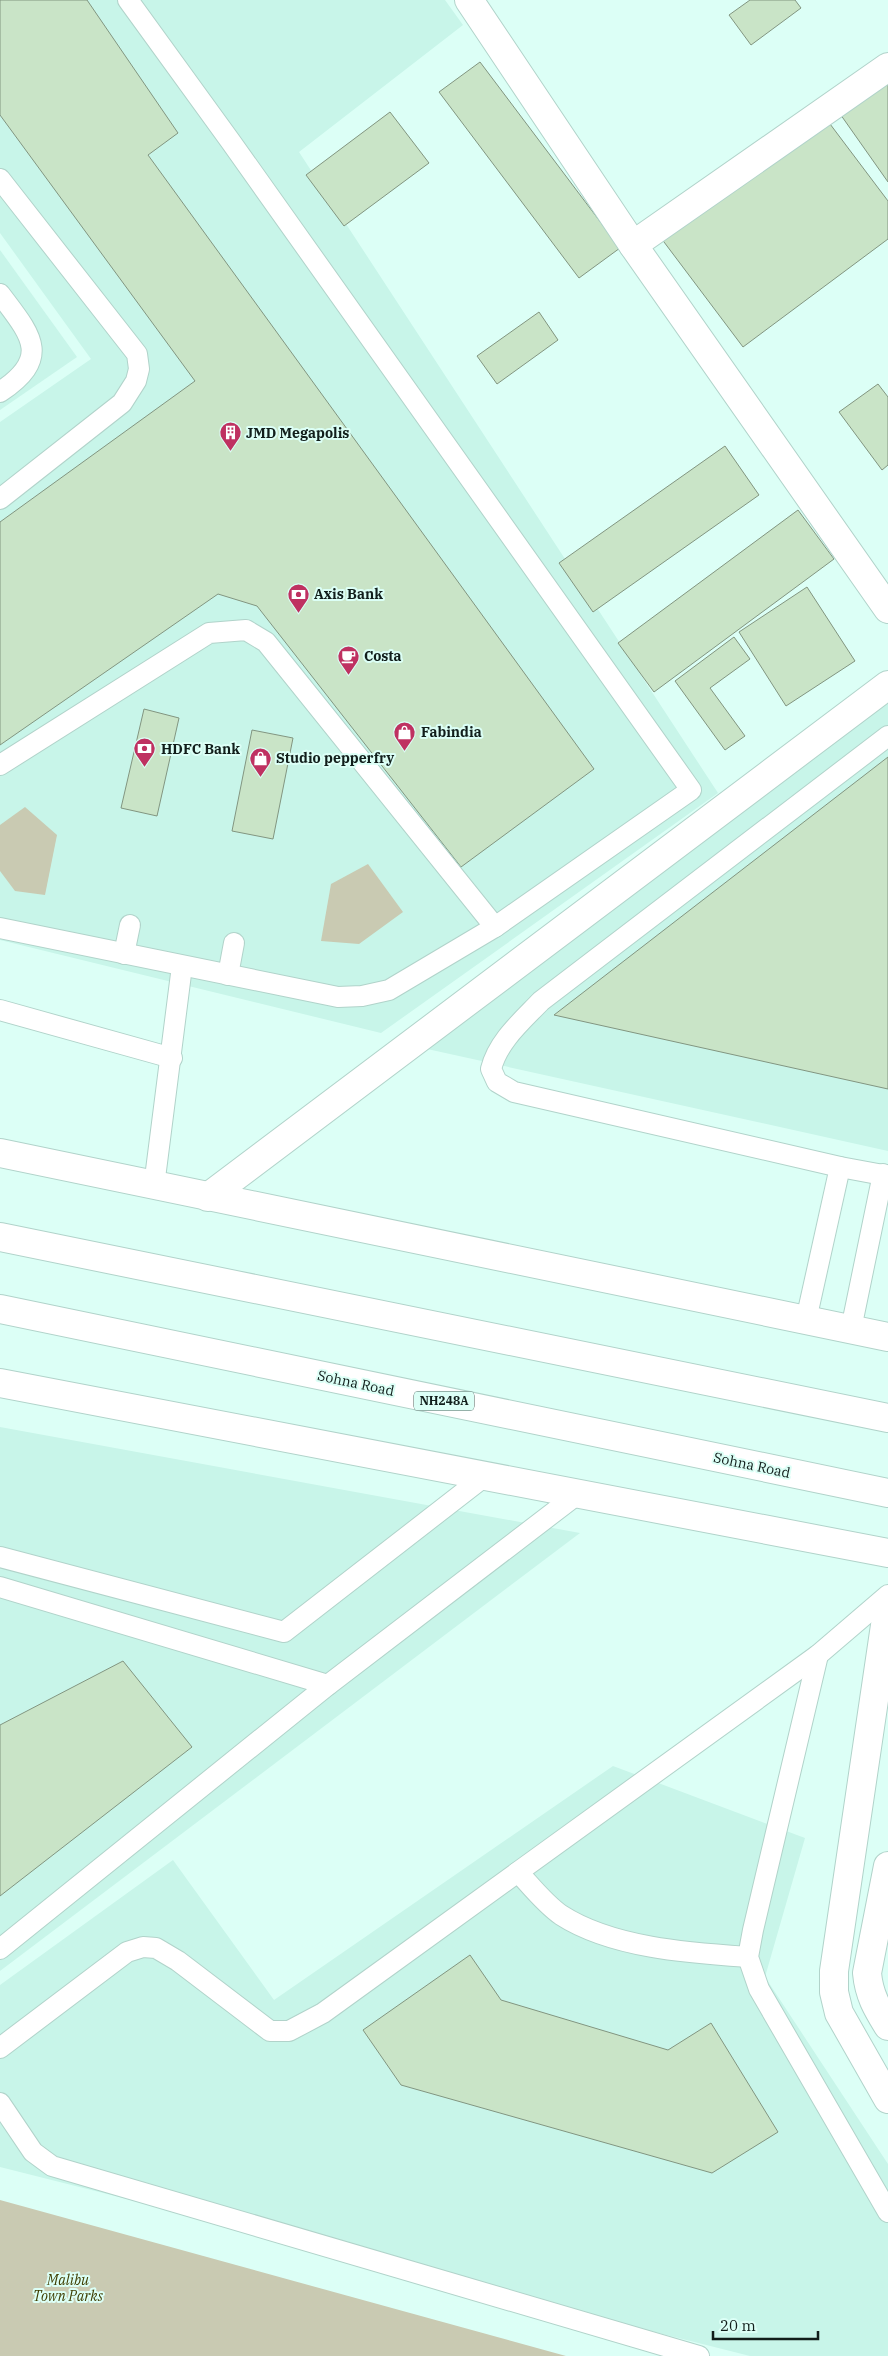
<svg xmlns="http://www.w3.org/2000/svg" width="888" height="2356" font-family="'IBM Plex Serif',serif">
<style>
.built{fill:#c8f5e9}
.green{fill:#c9cab2}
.building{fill:#c9e4c7;stroke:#829580}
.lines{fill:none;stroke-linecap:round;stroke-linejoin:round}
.service-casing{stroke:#b1d3ca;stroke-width:22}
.minor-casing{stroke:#b1d3ca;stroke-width:30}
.secondary-casing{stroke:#b1d3ca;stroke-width:30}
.trunk-casing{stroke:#b1d3ca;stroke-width:30}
.service{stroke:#fff;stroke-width:20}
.minor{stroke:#fff;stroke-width:28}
.secondary{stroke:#fff;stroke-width:28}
.trunk{stroke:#fff;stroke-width:28}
.labels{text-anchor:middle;stroke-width:4;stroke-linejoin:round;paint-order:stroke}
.shield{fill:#dcfff6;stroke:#4e625d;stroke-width:1}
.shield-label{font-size:12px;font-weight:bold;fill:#111e1b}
.poi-label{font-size:14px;font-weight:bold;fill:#111e1b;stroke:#dcfff6;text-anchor:start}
.street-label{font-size:14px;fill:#111e1b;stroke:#dcfff6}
.park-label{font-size:14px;font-style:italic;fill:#3e3d00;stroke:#dcfff6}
</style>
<rect width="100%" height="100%" fill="#dcfff6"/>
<!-- built -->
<g class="built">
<path d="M 0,0 L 445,0 L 463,25 L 299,152 L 718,793 L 381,1033 L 0,940 L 0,422 L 91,359 L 0,233 Z"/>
<path d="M 0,250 L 77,357 L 0,410 Z"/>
<path d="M 888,693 L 888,1151 L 391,1041 Z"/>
<path d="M 0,1427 L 580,1533 L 0,1971 Z"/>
<path d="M 613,1766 L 805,1838 L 765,1977 L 888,2164 L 888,2356 L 750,2356 L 0,2167 L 0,1985 L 173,1860 L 274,2000 Z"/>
</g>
<!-- green -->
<g class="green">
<path d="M 25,807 L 57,835 L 45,895 L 15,891 L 0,871 L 0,825 Z"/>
<path d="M 368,864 L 403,912 L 359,944 L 321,941 L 331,884 Z"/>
<path d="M 0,2200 L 566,2356 L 0,2356 Z"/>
</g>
<!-- building -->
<g class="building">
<path d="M 0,0 L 87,0 L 178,133 L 148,155 L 594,769 L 461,867 L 257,606 L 218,594 L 0,745 L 0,522 L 195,381 L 0,115 Z"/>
<path d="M 750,0 L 795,0 L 801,8 L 751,45 L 729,15 Z"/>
<path d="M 480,62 L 620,248 L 579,278 L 439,92 Z"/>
<path d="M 888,75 L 888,182 L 838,111 Z"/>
<path d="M 390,112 L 429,163 L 344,226 L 306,175 Z"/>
<path d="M 824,116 L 888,201 L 888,239 L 743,347 L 661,238 Z"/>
<path d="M 539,312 L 558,340 L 497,384 L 477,356 Z"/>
<path d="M 878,384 L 888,397 L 888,465 L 882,470 L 839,412 Z"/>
<path d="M 725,446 L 759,495 L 593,612 L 559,563 Z"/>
<path d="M 798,510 L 834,559 L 654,692 L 618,643 Z"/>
<path d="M 807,587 L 855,661 L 786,706 L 739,632 Z"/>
<path d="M 734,637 L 750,659 L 710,688 L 745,736 L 725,750 L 675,681 Z"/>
<path d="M 144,709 L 179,718 L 157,816 L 121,808 Z"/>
<path d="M 252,730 L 293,738 L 273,839 L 232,831 Z"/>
<path d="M 888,757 L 888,1089 L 554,1015 Z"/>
<path d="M 123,1661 L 192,1747 L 0,1896 L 0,1725 Z"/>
<path d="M 470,1955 L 501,2000 L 668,2050 L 711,2023 L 778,2132 L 712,2173 L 401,2085 L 363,2030 Z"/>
</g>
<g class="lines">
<defs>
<g id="service">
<path d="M 0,179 L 137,354 L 139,369 L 136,381 L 122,403 L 0,499"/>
<path d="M 0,294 C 30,334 53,357 0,392"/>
<path d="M 888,736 L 541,1001 C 522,1021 498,1041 491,1069 L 497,1082 L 514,1092 L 840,1167 L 888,1176"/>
<path d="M 0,765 L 209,633 L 246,630 L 266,642 L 495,927"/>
<path d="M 0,928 L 338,997 L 362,996 L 389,990 L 495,927 L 691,790 L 231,142 L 128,0"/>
<path d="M 124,954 L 130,925"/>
<path d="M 228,975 L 234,943"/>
<path d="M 0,1010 L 172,1058"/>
<path d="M 154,1186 L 182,966"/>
<path d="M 806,1320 L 840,1167"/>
<path d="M 851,1329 L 883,1174"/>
<path d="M 0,1557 L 284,1632 L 485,1476"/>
<path d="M 0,1587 L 328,1685"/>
<path d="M 818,1655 L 753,1930 L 748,1957 L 759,1989 L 888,2212"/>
<path d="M 518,1872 C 531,1886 545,1904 561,1915 C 612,1948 690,1953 748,1957"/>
<path d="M 0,1949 L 328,1685 L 579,1493"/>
<path d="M 0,2048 L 127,1952 L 143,1947 L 156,1948 L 178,1961 L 270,2031 L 289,2031 L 323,2013 L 818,1655 L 888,1595"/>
<path d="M 0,2103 L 33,2152 L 52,2166 L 699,2356"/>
</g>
<g id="minor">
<path d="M 469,0 L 633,245 L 888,609"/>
<path d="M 633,245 L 888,67"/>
<path d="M 208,1197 L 888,685"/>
<path d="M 888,1605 L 834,1971 L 834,1992 L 839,2013 L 888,2099"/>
<path d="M 888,1866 L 867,1973 C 869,1995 877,2008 888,2026"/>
</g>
<g id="secondary">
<path d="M 0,1153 L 888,1337"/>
<path d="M 0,1383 L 888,1553"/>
</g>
<g id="trunk">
<path d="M 0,1237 L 888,1418"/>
<path d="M 0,1309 L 888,1493"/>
</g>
</defs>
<!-- service casing -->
<use href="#service" class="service-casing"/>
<!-- minor casing -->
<use href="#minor" class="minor-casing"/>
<!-- secondary casing -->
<use href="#secondary" class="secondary-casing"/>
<!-- trunk casing -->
<use href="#trunk" class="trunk-casing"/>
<!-- service -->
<use href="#service" class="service"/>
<!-- minor -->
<use href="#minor" class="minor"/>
<!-- secondary -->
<use href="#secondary" class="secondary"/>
<!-- trunk -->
<use href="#trunk" class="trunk"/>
</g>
<!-- icons -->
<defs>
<symbol id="building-pin" viewBox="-11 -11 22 30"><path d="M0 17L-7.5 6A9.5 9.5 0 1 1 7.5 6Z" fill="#bf3161" stroke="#dcfff6"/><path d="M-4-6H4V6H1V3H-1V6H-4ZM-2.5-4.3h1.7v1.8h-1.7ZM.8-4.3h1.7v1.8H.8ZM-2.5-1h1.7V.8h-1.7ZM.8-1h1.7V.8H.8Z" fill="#fff"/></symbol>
<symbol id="bank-pin" viewBox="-11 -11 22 30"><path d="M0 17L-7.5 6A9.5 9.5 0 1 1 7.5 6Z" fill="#bf3161" stroke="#dcfff6"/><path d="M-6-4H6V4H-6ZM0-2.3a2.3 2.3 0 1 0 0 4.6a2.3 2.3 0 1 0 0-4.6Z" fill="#fff"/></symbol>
<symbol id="cafe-pin" viewBox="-11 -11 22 30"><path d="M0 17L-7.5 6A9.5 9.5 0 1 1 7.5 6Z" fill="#bf3161" stroke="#dcfff6"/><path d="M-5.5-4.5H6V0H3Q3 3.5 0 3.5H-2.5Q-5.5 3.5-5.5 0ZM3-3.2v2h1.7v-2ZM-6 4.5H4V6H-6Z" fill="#fff"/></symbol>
<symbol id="shop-pin" viewBox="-11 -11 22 30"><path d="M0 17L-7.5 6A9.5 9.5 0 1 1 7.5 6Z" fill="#bf3161" stroke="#dcfff6"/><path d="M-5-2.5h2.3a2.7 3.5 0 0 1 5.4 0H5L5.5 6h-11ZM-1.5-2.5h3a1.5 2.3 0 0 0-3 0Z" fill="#fff"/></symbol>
</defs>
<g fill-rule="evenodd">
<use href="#building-pin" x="218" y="420" width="25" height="34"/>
<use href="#bank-pin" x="286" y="582" width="25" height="34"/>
<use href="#cafe-pin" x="336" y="644" width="25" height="34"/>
<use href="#shop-pin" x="392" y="720" width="25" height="34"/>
<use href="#bank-pin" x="132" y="736" width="25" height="34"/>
<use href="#shop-pin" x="248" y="746" width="25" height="34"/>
</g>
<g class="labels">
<!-- shield labels -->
<rect class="shield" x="414" y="1391.5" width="60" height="19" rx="4"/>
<g class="shield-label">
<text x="444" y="1405">NH248A</text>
</g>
<!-- poi labels -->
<g class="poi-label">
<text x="246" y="438">JMD Megapolis</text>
<text x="314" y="599">Axis Bank</text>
<text x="364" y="661">Costa</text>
<text x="421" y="737">Fabindia</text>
<text x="161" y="754">HDFC Bank</text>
<text x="276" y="763">Studio pepperfry</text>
</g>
<!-- street labels -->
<g class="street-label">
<text transform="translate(356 1383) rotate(12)" y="5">Sohna Road</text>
<text transform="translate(752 1465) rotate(12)" y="5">Sohna Road</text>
</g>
<!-- park labels -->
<g class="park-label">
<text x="68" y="2285">Malibu<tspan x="68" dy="16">Town Parks</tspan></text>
</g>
</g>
<!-- scale -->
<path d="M713 2331v8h105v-8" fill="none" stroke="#111e1b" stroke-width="2.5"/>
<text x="720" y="2331" font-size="15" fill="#111e1b" stroke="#dcfff6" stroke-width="4" paint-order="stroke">20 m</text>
</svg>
